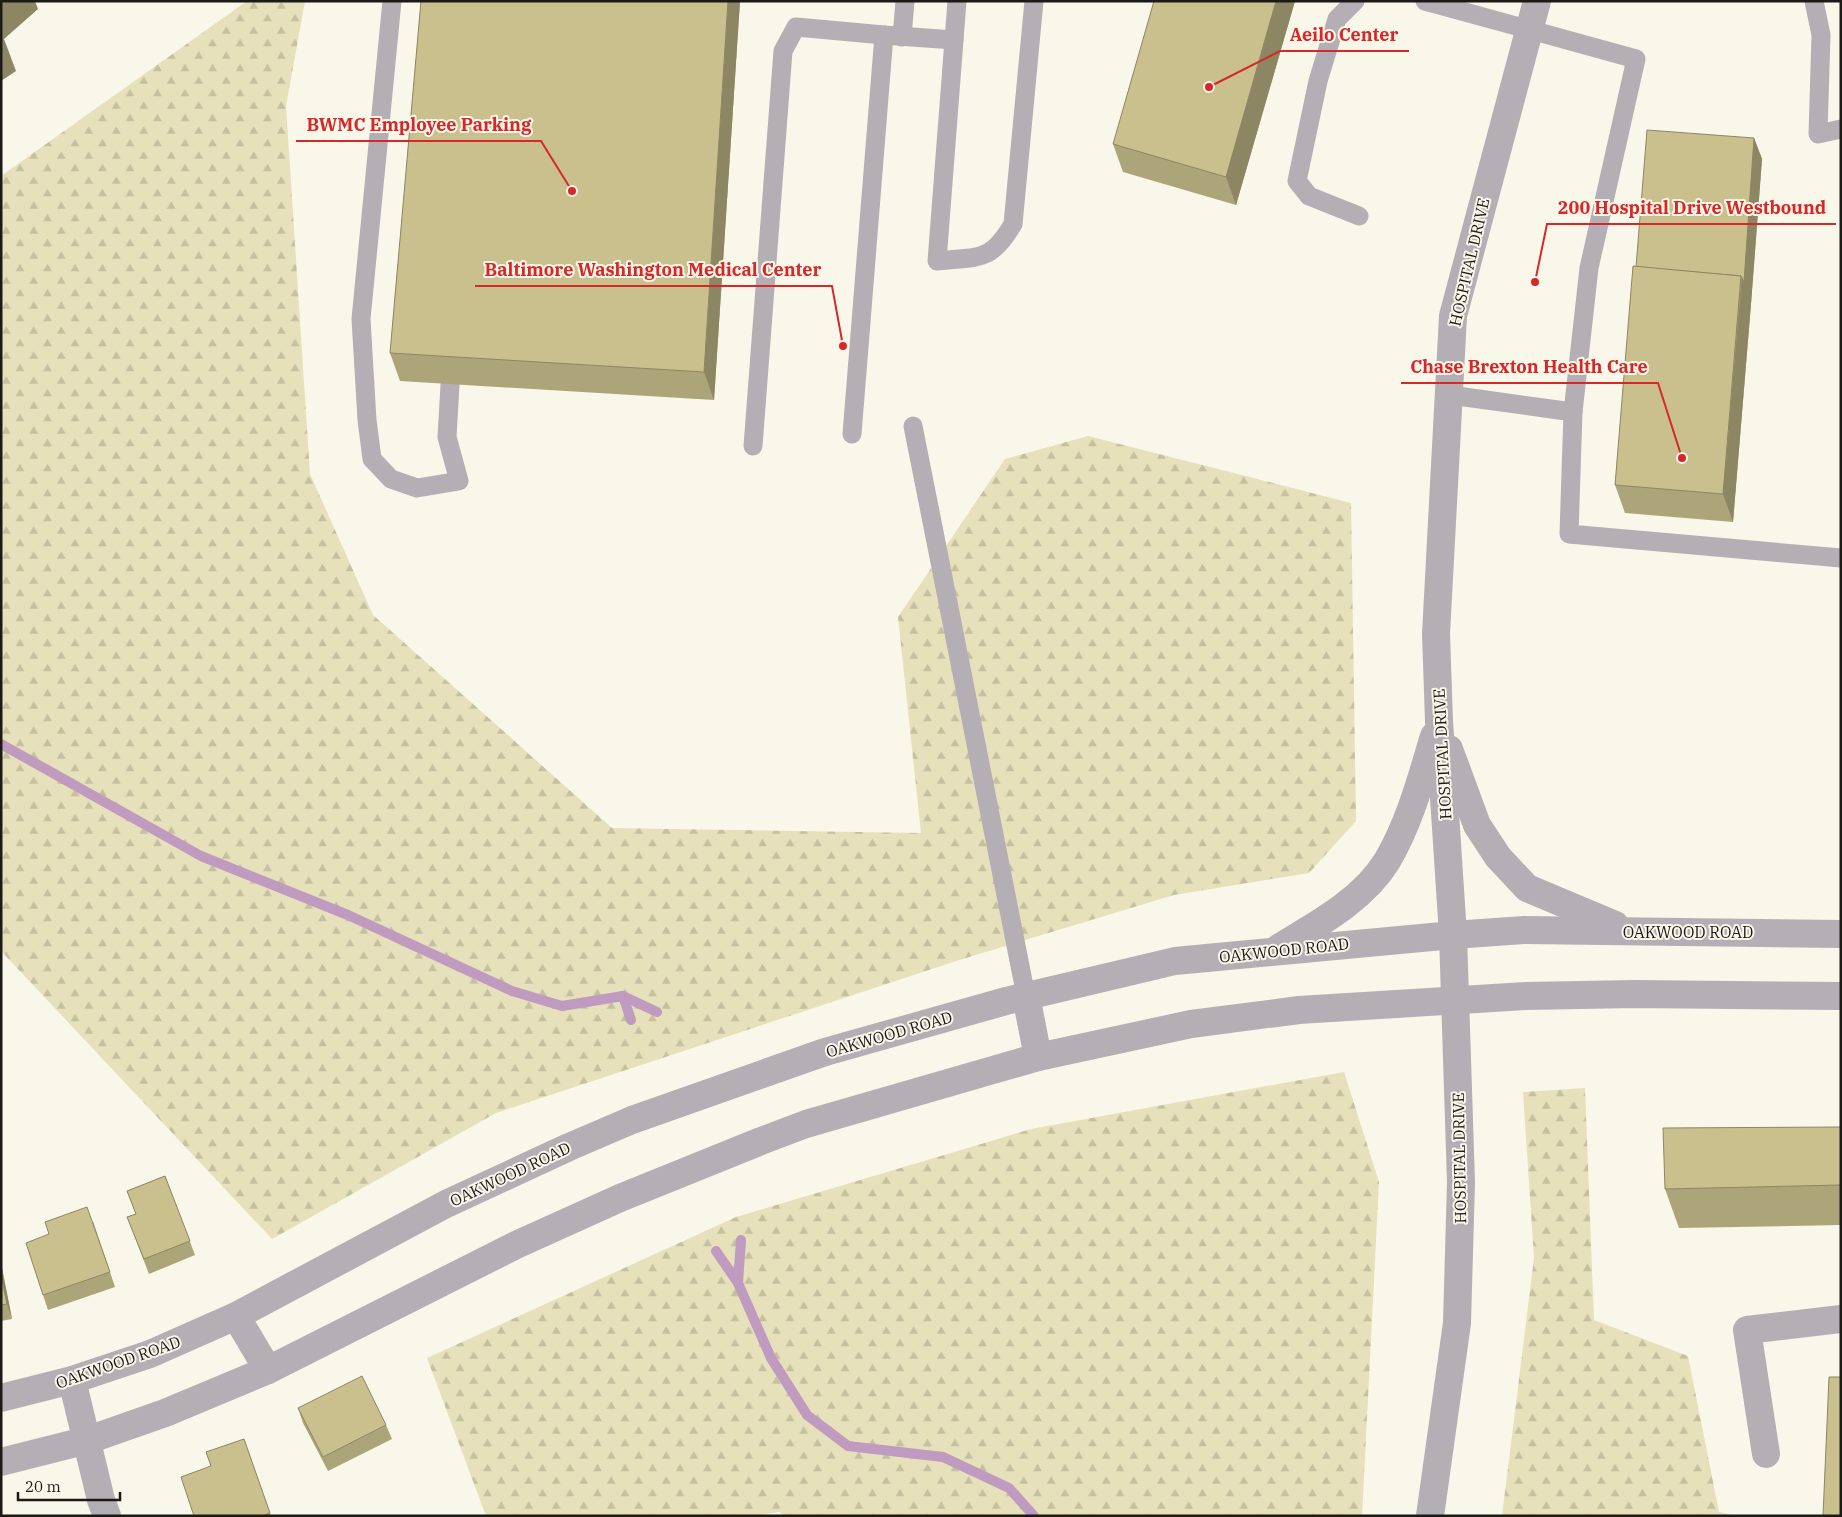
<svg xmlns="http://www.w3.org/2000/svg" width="1842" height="1517" font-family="'IBM Plex Serif',serif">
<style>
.forest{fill:url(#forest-firs)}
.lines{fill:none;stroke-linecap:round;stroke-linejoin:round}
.stream{stroke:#bf9bc0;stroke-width:10}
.service{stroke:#b4afb4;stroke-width:19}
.minor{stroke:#b4afb4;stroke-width:28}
.tertiary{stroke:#b4afb4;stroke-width:28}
.wall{fill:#ada57a}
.shaded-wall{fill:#8d8663}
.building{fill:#c9c08e;stroke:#8d8663}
.labels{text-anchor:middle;stroke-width:4;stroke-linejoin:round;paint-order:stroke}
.street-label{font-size:16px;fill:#1b1a16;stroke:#f9f7ea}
.leader{fill:none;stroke:#d62828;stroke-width:2}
.callout-dot{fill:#d62828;stroke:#f9f7ea;stroke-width:2}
.callout-label{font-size:18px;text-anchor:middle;font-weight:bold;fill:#d62828;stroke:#f9f7ea;stroke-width:4;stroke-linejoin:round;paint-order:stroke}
</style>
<defs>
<pattern id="forest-firs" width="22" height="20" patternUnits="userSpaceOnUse" patternTransform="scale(1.25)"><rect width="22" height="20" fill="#e6e0bb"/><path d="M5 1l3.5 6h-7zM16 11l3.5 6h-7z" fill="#c5c0a0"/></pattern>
</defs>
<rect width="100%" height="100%" fill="#f9f7ea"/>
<!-- forest -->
<g class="forest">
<path d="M 247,1 L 305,1 L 286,106 L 310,474 L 373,615 L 612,828 L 921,833 L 898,617 L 1005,459 L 1088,436 L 1351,503 L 1356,821 L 1309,873 L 1174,895 L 956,961 L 496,1113 L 272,1239 L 1,951 L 1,176 Z"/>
<path d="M 1344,1072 L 1379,1182 L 1362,1516 L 785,1516 L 779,1512 L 751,1516 L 486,1516 L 427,1358 L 736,1217 L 1031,1129 Z"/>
<path d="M 1585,1088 L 1594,1320 L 1688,1356 L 1719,1512 L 1736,1516 L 1502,1516 L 1534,1258 L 1523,1092 Z"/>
</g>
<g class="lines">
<!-- stream -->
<g class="stream">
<path d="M 1,744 L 201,856 L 348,915 L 512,991 L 562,1006 L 623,996 L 631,1020"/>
<path d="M 623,996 L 657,1012"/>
<path d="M 716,1251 L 738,1283 L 771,1358 L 807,1415 L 848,1446 L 943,1457 L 1009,1488 L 1034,1516"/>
<path d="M 738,1283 L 741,1240"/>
</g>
<!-- service -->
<g class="service">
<path d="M 392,1 L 361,319 L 367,420 L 372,459 L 391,479 L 417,488 L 459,481 L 447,437 L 450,385"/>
<path d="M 957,1 L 937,261 C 979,256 990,263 1013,224 L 1034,1"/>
<path d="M 1355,1 L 1337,19 L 1318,81 L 1297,181 L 1309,196 L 1359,216"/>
<path d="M 1425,1 L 1636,59 L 1589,268 L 1573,412 L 1569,534 L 1841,558"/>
<path d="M 1814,1 L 1821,35 L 1818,134 L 1841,129"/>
<path d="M 884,35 L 954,40"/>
<path d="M 902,37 L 905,1"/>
<path d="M 1450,395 L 1573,412"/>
<path d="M 913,426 L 1026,996"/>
<path d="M 753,446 L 783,51 L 796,27 L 884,35 L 852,434"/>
</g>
<!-- minor -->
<g class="minor">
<path d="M 72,1380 L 101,1500 L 107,1516"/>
<path d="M 1766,1454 L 1747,1330 L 1841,1319"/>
</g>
<!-- tertiary -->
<g class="tertiary">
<path d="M 1449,749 L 1477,825 L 1498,857 L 1527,888 L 1615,925"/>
<path d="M 1280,947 C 1318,924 1363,900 1387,861 C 1410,822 1421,779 1434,736"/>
<path d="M 1026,996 L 1038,1057"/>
<path d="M 236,1316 L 268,1370"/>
<path d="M 1,1398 L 72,1380 L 150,1354 L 236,1316 L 446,1204 L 569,1147 L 632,1120 L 825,1052 L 1006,1001 L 1175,961 L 1453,935 L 1524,930 L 1841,934"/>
<path d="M 1,1462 L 88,1440 L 165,1413 L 268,1370 L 516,1245 L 620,1198 L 761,1141 L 806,1124 L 1038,1057 L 1191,1024 L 1299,1010 L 1526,996 L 1635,994 L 1841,996"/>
<path d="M 1430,1516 L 1457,1323 L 1461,1182 L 1453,935 L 1439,721 L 1436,634 L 1453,316 L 1537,1"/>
</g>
</g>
<!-- wall -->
<g class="wall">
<path d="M 421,1 L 740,1 L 714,400 L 400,381 L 390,353 Z"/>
<path d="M 1295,1 L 1236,205 L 1123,172 L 1113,144 Z"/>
<path d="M 1754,138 L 1762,159 L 1751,304 L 1733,522 L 1625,513 L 1615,485 L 1636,267 Z"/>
<path d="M 1841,1127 L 1841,1225 L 1679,1228 L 1665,1189 Z"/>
<path d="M 165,1176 L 195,1255 L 149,1274 L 127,1217 L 136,1214 L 127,1191 Z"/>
<path d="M 93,1221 L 115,1287 L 48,1310 L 43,1295 Z"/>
<path d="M 1,1264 L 12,1319 L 1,1321 Z"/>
<path d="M 298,1408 L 386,1425 L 392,1439 L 328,1471 L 303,1423 Z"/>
<path d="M 244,1439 L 271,1516 L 194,1516 L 211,1466 Z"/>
</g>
<!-- shaded-wall -->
<g class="shaded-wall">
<path d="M 1,1 L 35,1 L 38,9 L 4,39 L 16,71 L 1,81 Z"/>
<path d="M 728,1 L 740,1 L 714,400 L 704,372 Z"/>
<path d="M 1276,1 L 1295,1 L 1236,205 L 1226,177 Z"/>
<path d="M 1754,138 L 1762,159 L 1751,304 L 1733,522 L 1723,494 Z"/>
<path d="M 1,1264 L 2,1268 L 12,1319 L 7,1304 L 1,1275 Z"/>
</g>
<!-- building -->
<g class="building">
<path d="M 421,1 L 728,1 L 704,372 L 390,353 Z"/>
<path d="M 1154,1 L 1276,1 L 1226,177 L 1113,144 Z"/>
<path d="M 1647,130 L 1754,138 L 1744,282 L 1741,276 L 1636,267 Z"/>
<path d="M 1633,266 L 1741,276 L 1723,494 L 1615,485 Z"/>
<path d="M 1841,1127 L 1841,1185 L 1665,1189 L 1663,1128 Z"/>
<path d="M 165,1176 L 190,1241 L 144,1259 L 127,1217 L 136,1214 L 127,1191 Z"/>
<path d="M 87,1207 L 110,1272 L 43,1295 L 26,1243 L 49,1234 L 45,1222 Z"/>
<path d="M 1,1275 L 7,1304 L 1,1305 Z"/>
<path d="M 362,1376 L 386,1425 L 323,1457 L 298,1408 Z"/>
<path d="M 1829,1377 L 1841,1377 L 1841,1516 L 1823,1516 Z"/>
<path d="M 244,1439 L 270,1513 L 262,1516 L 194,1516 L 181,1477 L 211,1466 L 206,1452 Z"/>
</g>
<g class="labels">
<!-- street labels -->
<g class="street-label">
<text transform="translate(1469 262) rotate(-77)" y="6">HOSPITAL DRIVE</text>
<text transform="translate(1442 754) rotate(-93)" y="6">HOSPITAL DRIVE</text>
<text x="1688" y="938">OAKWOOD ROAD</text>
<text transform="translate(1284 950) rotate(-6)" y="6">OAKWOOD ROAD</text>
<text transform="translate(889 1034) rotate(-16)" y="6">OAKWOOD ROAD</text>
<text transform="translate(1459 1158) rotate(-91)" y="6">HOSPITAL DRIVE</text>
<text transform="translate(510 1174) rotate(-25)" y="6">OAKWOOD ROAD</text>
<text transform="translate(118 1362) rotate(-19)" y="6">OAKWOOD ROAD</text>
</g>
</g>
<!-- callouts -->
<path class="leader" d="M1209 87L1280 51H1409M572 191L541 141H296M1535 282L1547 224H1836M843 346L832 286H475M1682 458L1658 383H1401"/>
<g class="callout-dot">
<circle cx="1209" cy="87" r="5"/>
<circle cx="572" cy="191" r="5"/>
<circle cx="1535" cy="282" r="5"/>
<circle cx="843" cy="346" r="5"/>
<circle cx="1682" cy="458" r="5"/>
</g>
<g class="callout-label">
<text x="1344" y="41">Aeilo Center</text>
<text x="419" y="131">BWMC Employee Parking</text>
<text x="1692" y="214">200 Hospital Drive Westbound</text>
<text x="653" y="276">Baltimore Washington Medical Center</text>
<text x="1529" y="373">Chase Brexton Health Care</text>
</g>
<!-- border -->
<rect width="1842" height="1517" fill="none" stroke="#1b1a16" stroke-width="5"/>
<!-- scale -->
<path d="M18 1492v8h102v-8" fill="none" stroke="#1b1a16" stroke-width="2.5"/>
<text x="25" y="1492" font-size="15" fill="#1b1a16" stroke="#f9f7ea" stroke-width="4" paint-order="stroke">20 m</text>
</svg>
